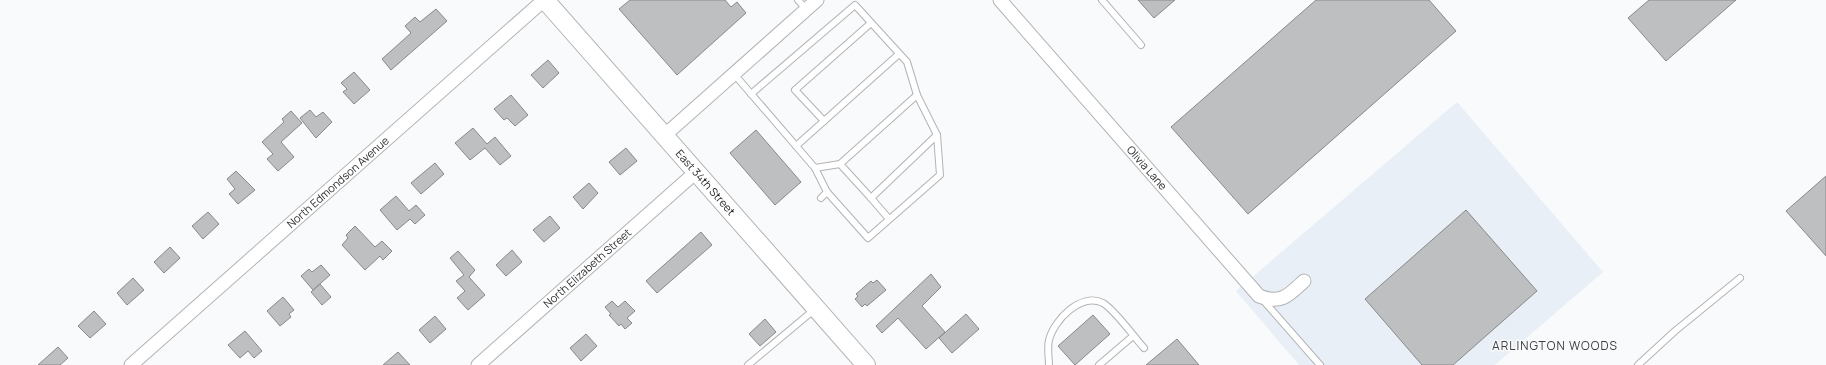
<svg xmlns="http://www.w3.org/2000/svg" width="1826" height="365" font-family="Manrope,sans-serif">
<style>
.built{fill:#e9eff7}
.building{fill:#bebfc1;stroke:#88898b}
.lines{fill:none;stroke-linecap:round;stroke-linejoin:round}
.lane-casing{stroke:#b2b3b5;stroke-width:8}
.street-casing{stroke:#b2b3b5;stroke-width:15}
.secondary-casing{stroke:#b2b3b5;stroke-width:20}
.lane{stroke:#fff;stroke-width:6}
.street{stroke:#fff;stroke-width:13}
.secondary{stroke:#fff;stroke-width:18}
.labels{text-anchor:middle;stroke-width:3;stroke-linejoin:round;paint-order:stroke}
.street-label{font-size:11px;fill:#2b2c2d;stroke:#f8fafb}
.neighbourhood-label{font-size:12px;letter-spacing:1px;fill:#3d3e3f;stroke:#f8fafb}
</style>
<rect width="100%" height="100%" fill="#f8fafb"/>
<!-- built -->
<path class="built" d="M 1457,102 L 1603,272 L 1495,365 L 1299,365 L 1236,291 Z"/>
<!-- building -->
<g class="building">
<path d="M 630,0 L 725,0 L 731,7 L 737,2 L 746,13 L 677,75 L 619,9 Z"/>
<path d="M 1138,0 L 1175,0 L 1154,18 Z"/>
<path d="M 1316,0 L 1429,0 L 1456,31 L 1248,214 L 1171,127 Z"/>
<path d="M 1649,0 L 1736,0 L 1666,61 L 1628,18 Z"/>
<path d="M 436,9 L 447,21 L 391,70 L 382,59 L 411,33 L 405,26 L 415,17 L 420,22 Z"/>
<path d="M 548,60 L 559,73 L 543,88 L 531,75 Z"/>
<path d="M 354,72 L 370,90 L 354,104 L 343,92 L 347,89 L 341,83 Z"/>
<path d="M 511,95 L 528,115 L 515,126 L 507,118 L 504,120 L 494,109 Z"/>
<path d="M 310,110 L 316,117 L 323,112 L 332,122 L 316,138 L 300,118 Z"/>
<path d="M 291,111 L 302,123 L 281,142 L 294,157 L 278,171 L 267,159 L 273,154 L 262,142 L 284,122 L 282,119 Z"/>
<path d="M 473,128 L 487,144 L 495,137 L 511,156 L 500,165 L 485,148 L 470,160 L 455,143 Z"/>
<path d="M 756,130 L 801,182 L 775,205 L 730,153 Z"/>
<path d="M 626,148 L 637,161 L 620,175 L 609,162 Z"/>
<path d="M 435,163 L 444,174 L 421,194 L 411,183 Z"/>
<path d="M 236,171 L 255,190 L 238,204 L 229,194 L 235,189 L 227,179 Z"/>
<path d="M 1826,176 L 1826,256 L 1786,211 Z"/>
<path d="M 589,183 L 598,193 L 583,209 L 573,197 Z"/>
<path d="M 396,196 L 409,211 L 416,205 L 425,215 L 415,224 L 410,219 L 397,230 L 380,210 Z"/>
<path d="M 1466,210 L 1537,291 L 1453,365 L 1422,365 L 1365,299 Z"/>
<path d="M 208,212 L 219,224 L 203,239 L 192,226 Z"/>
<path d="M 550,216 L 560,228 L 544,242 L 533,230 Z"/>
<path d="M 355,226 L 375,247 L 382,241 L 392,251 L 383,260 L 380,256 L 365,270 L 342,245 L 348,238 L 346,235 Z"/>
<path d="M 701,232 L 712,245 L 657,293 L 646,281 Z"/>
<path d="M 170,247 L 180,258 L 164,273 L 154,262 Z"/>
<path d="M 512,250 L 522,262 L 506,276 L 496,265 Z"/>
<path d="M 458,251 L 475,270 L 469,277 L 485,295 L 468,310 L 457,298 L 465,291 L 456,281 L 464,275 L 450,258 Z"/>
<path d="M 321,265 L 330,275 L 313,290 L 301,276 L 309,269 L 312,272 Z"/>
<path d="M 931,274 L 941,287 L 922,306 L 945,332 L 926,349 L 898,318 L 882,333 L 876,326 Z"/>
<path d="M 133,278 L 144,290 L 127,305 L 117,293 Z"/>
<path d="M 877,280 L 886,290 L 867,306 L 865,304 L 862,307 L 855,299 L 858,296 L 856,294 L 871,281 L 873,283 Z"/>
<path d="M 320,284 L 331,297 L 322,305 L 311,292 Z"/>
<path d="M 283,297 L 294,310 L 289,314 L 291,317 L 280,326 L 267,311 Z"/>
<path d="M 612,301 L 618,307 L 625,301 L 635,311 L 627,318 L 632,323 L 625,329 L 621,324 L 619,326 L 609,315 L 611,314 L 605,307 Z"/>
<path d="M 94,311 L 106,324 L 90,338 L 78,326 Z"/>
<path d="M 966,314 L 979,329 L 952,353 L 939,338 Z"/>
<path d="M 1093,315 L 1110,334 L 1075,365 L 1058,346 Z"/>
<path d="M 435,316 L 446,329 L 430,343 L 419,330 Z"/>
<path d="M 765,319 L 776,332 L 760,346 L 749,334 Z"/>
<path d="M 245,331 L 262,351 L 254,358 L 248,351 L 240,358 L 228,345 Z"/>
<path d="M 586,334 L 597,346 L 581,361 L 570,348 Z"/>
<path d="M 1177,339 L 1199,365 L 1146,365 Z"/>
<path d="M 58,347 L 68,358 L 60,365 L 38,365 Z"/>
<path d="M 398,352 L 410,365 L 383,365 Z"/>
</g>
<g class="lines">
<defs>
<g id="lane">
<path d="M 798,0 L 806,9"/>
<path d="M 1102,0 L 1141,45"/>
<path d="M 871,23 L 795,90 L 824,121 L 899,54"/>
<path d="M 734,74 L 815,168 L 827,192"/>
<path d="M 751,94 L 855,5 L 907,62 L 917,95"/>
<path d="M 796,146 L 824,121"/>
<path d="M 815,168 L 840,164"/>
<path d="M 821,198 L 827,192 L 868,238 L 940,175 L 937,135 L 871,198 L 889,219"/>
<path d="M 871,198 L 840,164 L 917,95 L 937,135"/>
<path d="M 1263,300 L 1320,365"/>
<path d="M 748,365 L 815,309"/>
<path d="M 1049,365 C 1049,358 1047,348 1049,340 C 1054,320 1081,292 1103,303 C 1115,310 1134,337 1144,348"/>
<path d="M 1099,365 L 1133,336"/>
<path d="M 1638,365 L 1675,331 L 1740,278"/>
</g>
<g id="street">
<path id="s1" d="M 1000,0 L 1259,296 C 1281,305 1289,295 1304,281"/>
<path d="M 665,135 L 817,0"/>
<path id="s2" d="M 131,365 L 544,0"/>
<path id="s3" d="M 478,365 L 696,172"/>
</g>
<g id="secondary">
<path id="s4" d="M 545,0 L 866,365"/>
</g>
</defs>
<!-- lane casing -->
<use href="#lane" class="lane-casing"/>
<!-- street casing -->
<use href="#street" class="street-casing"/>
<!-- secondary casing -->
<use href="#secondary" class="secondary-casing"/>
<!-- lane -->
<use href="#lane" class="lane"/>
<!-- street -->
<use href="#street" class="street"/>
<!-- secondary -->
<use href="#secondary" class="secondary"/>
</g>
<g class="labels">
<!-- street labels -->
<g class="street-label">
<text dy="4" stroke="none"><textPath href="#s1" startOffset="223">Olivia Lane</textPath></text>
<text dy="4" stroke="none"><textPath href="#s4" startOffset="243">East 34th Street</textPath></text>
<text dy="4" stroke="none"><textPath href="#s2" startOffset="276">North Edmondson Avenue</textPath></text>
<text dy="4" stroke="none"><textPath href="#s3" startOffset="146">North Elizabeth Street</textPath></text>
</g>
<!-- neighbourhood labels -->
<g class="neighbourhood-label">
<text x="1555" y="350">ARLINGTON WOODS</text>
</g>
</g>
</svg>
